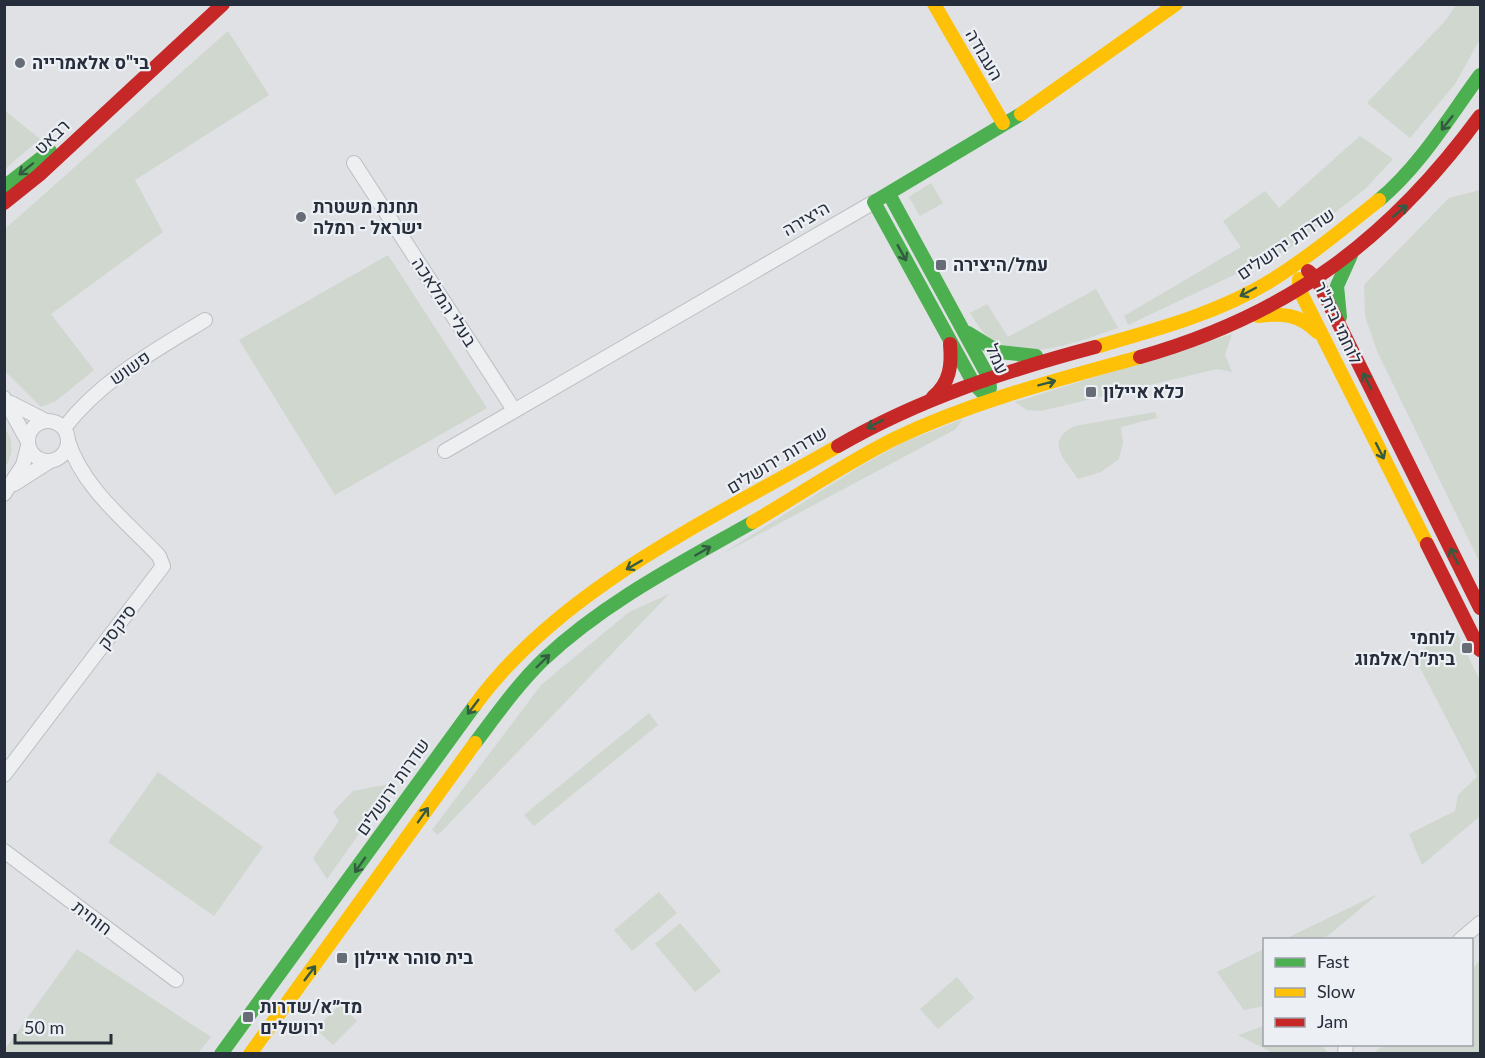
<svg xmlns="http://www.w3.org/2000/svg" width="1485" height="1058" font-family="Lato,Heebo,sans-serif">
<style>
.green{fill:#cfd7cf}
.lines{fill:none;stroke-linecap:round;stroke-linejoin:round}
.street-casing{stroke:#bdbfc2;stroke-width:16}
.street{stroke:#eeeff0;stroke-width:14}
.fast{stroke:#4caf50;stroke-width:14}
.slow{stroke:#ffc107;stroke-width:14}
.jam{stroke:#c62828;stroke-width:14}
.oneway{stroke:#345b42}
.poi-dot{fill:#676d76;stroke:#eceff4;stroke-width:2}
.labels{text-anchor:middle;stroke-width:4.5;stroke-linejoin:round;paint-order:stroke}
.street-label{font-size:18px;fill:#272e3b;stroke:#eceff4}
.poi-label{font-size:18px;font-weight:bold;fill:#272e3b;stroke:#eceff4;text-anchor:start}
</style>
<rect width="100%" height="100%" fill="#dfe1e4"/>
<!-- green -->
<g class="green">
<path d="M 1456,5 L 1480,5 L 1480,39 L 1455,84 L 1410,138 L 1367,103 L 1446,20 Z"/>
<path d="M 228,31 L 269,95 L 135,180 L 163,232 L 51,314 L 94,370 L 56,401 L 41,407 L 5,371 L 5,229 Z"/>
<path d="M 4,110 L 40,139 L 5,169 L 4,169 Z"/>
<path d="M 1360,136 L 1393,159 L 1365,189 L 1287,250 L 1128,325 L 1124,316 L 1241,247 L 1223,221 L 1265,191 L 1279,208 Z"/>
<path d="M 931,183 L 943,203 L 920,216 L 909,197 Z"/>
<path d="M 1480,190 L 1480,563 L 1377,351 L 1365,316 L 1364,285 L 1449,198 Z"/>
<path d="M 388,255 L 487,408 L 335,495 L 239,340 Z"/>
<path d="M 1096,289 L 1118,328 C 1082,340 1019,367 987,336 C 980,330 975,320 970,313 L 987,304 L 1008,337 Z"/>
<path d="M 1232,334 L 1225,355 L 1232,372 L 1217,369 L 1041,411 L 1027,410 L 1015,402 Z"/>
<path d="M 1155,412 L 1157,418 L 1121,427 L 1123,443 L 1119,459 L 1101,472 L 1078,479 C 1064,458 1044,441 1075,426 Z"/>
<path d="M 963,419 L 956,429 L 722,554 L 859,467 L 902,443 Z"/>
<path d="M 5,429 C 14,439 13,457 5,467 Z"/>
<path d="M 669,594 L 438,835 L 432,830 L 541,685 L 629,612 Z"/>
<path d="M 1457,633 L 1480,681 L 1480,816 L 1422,865 L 1409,834 L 1455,811 L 1458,795 L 1477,777 L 1416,660 L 1428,645 Z"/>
<path d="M 649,713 L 658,725 L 534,826 L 524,815 Z"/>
<path d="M 158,772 L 263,847 L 214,916 L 108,842 Z"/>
<path d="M 395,783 L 327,879 L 313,858 L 339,821 L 333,812 L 353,791 Z"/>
<path d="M 659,892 L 677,913 L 632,951 L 614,930 Z"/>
<path d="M 1378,894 L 1324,939 L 1285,939 Z"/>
<path d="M 680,923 L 721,971 L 695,992 L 655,944 Z"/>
<path d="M 77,949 L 211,1037 L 198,1053 L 5,1053 L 5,1049 Z"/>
<path d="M 1264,949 L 1264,1006 L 1244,1010 L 1217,972 Z"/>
<path d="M 1480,961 L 1480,1053 L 1374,1053 L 1384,1045 L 1472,1044 L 1472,969 Z"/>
<path d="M 957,977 L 974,998 L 938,1029 L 920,1009 Z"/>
<path d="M 340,1004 L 357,1021 L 333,1045 L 316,1029 Z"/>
<path d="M 1264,1026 L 1264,1044 L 1321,1045 L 1328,1053 L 1273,1053 L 1238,1035 Z"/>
</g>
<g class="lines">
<defs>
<g id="street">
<path d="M 354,163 L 514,410"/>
<path d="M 4,398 L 27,440"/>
<path d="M 11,403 L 46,421"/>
<circle cx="48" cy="441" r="20"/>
<path d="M 64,428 C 101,380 154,351 205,320"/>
<path d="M 445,451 L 874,202"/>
<path d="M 14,484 L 50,461"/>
<path d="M 4,494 L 23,465 L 28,446"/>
<path d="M 4,775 L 163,566 L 159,556 C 126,521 83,488 68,441"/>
<path d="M 4,851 L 176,980"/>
<path d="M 1460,940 L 1480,923"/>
<path d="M 1345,1054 L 1346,1044"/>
</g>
</defs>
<!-- street casing -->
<use href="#street" class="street-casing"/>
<!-- street -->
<use href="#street" class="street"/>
<!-- fast -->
<g class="fast">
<path d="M 4,187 L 50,151"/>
<path d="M 889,194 L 989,378 L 990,388"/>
<path d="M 1379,200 C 1420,166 1449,117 1480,75"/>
<path d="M 1340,317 L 1337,286 L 1351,255"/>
<path d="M 968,333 L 999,352 L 1036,356"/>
<path d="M 982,392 L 974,384 L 874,202 L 1021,114"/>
<path d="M 475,743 C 497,714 518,684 544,659 C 606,601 681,563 753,522"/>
<path d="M 221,1054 L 475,705"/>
</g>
<!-- slow -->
<g class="slow">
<path d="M 934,4 L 1003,123"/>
<path d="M 1021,114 L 1176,4"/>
<path d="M 1299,279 L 1299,289 L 1427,544"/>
<path d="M 1258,316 C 1282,313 1300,314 1317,332"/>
<path d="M 1095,347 C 1155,330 1219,313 1272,280 C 1310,256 1344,228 1379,200"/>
<path d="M 753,522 C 801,494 847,462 896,438 C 974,401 1057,380 1140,357"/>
<path d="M 475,705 C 561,587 714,518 838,446"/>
<path d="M 250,1054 L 475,743"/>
</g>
<!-- jam -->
<g class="jam">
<path d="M 4,203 L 39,175 L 223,4"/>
<path d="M 1308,271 L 1316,278 L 1480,608"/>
<path d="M 1140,357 C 1288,315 1389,240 1480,116"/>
<path d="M 933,397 C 950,383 952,365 950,344"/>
<path d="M 838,446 C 919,399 1005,371 1095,347"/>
<path d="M 1427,544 L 1480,650"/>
</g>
</g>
<!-- one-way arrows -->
<defs><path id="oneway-shaft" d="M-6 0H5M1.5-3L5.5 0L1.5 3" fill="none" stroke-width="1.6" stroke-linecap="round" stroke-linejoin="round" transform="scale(1.5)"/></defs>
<g class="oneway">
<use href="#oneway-shaft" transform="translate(1447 123) rotate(128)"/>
<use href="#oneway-shaft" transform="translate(26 169) rotate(141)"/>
<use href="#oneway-shaft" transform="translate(1400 211) rotate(-40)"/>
<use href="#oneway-shaft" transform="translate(902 253) rotate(61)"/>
<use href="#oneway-shaft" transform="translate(1248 292) rotate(152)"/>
<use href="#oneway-shaft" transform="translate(1367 381) rotate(-117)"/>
<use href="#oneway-shaft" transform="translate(1047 383) rotate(-15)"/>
<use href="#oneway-shaft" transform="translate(875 424) rotate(153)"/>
<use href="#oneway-shaft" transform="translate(1380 451) rotate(63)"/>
<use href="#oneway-shaft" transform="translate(703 551) rotate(-30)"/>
<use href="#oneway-shaft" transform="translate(1454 556) rotate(-117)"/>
<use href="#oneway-shaft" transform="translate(634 565) rotate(150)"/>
<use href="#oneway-shaft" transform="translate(543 661) rotate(-44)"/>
<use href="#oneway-shaft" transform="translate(473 707) rotate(127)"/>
<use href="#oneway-shaft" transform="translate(423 815) rotate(-55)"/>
<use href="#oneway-shaft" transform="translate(360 865) rotate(125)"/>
<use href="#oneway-shaft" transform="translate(310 973) rotate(-53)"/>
</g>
<!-- markers -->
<g class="poi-dot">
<circle cx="20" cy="63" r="6"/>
<circle cx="301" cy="217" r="6"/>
<rect x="935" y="259" width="12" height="12" rx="3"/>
<rect x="1085" y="386" width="12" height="12" rx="3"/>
<rect x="1461" y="642" width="12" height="12" rx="3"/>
<rect x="336" y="952" width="12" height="12" rx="3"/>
<rect x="242" y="1011" width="12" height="12" rx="3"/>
</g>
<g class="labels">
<!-- street labels -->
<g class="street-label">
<text transform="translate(984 55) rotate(60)" y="6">העבודה</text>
<text transform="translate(52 137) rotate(-44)" y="6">רבאט</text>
<text transform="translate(806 219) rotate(-30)" y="6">היצירה</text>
<text transform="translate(1286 244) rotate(-34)" y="6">שדרות ירושלים</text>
<text transform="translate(444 302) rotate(57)" y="6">בעלי המלאכה</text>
<text transform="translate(1338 323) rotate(65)" y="6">לוחמי בית"ר</text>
<text transform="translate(997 359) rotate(66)" y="6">עמל</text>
<text transform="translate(130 368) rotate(-35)" y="6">פשוש</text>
<text transform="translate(777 460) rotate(-31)" y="6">שדרות ירושלים</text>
<text transform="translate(117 627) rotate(-53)" y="6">סיקסק</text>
<text transform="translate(393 787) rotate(-55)" y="6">שדרות ירושלים</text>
<text transform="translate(92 918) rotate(37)" y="6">חוחית</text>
</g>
<!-- poi labels -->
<g class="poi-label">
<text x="32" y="69">בי"ס אלאמרייה</text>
<text x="313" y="213">תחנת משטרת<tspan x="313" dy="21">ישראל - רמלה</tspan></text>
<text x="953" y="271">עמל/היצירה</text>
<text x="1103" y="398">כלא איילון</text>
<text x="1455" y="644" text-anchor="end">לוחמי<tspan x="1455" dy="21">בית״ר/אלמוג</tspan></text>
<text x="354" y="964">בית סוהר איילון</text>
<text x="260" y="1013">מד״א/שדרות<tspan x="260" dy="21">ירושלים</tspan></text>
</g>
</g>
<!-- border -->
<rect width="1485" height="1058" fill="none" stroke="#272e3b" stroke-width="12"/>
<!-- legend -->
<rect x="1263" y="938" width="210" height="108" fill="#eceff4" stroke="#9da2aa" stroke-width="1.5"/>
<rect x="1275" y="958" width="30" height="9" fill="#4caf50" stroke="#9da2aa" stroke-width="1.5"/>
<text x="1317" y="968" font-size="18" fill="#272e3b">Fast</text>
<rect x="1275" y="988" width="30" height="9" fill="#ffc107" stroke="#9da2aa" stroke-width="1.5"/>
<text x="1317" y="998" font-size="18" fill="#272e3b">Slow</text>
<rect x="1275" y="1018" width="30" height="9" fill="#c62828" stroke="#9da2aa" stroke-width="1.5"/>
<text x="1317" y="1028" font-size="18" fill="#272e3b">Jam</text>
<!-- scale -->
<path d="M15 1034v9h96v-9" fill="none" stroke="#272e3b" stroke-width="3"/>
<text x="24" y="1034" font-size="18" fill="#272e3b" stroke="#eceff4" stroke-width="4.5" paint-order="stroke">50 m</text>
</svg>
